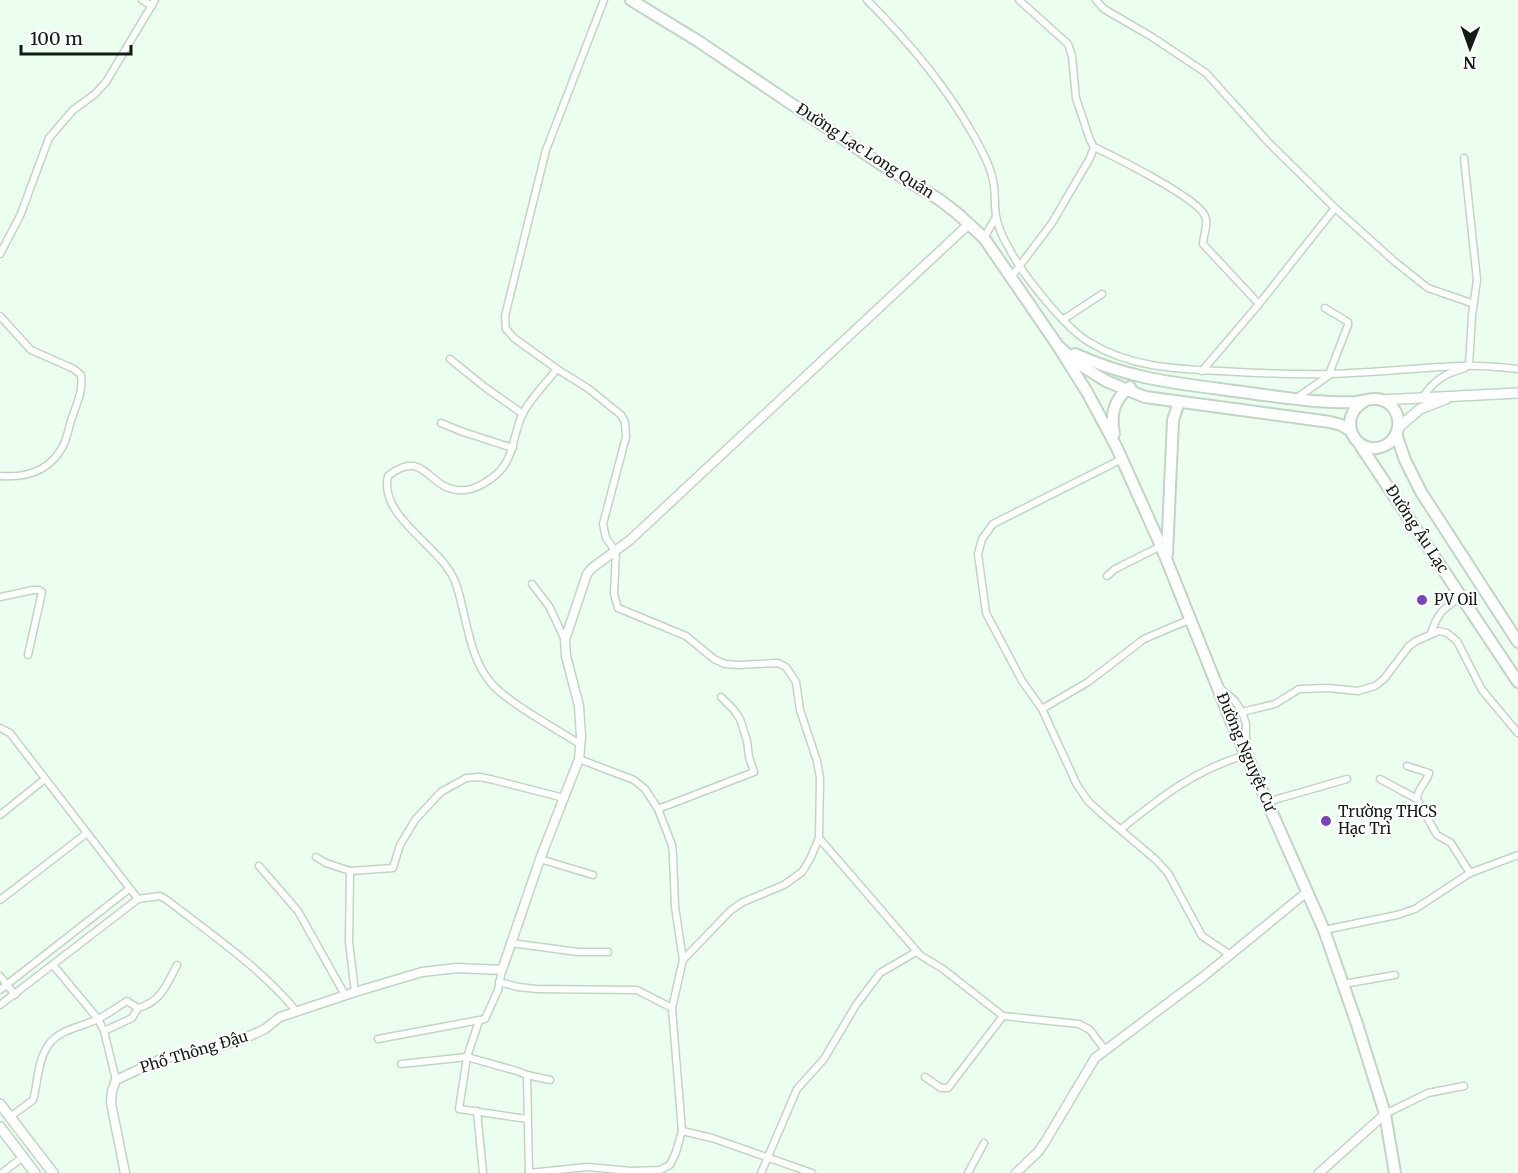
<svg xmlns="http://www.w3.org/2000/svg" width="1518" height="1173" font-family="Merriweather,serif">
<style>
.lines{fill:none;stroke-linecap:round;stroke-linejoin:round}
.street-casing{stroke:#c0d6c4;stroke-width:9}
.secondary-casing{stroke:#c0d6c4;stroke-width:11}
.primary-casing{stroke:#c0d6c4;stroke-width:12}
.highway-casing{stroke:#c0d6c4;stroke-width:14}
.street{stroke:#fff;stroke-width:6}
.secondary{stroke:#fff;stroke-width:8}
.primary{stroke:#fff;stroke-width:9}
.highway{stroke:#fff;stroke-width:10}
.poi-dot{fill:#7943ba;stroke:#fff;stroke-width:2}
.labels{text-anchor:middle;stroke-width:4.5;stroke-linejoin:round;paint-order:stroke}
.street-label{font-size:15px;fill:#121b14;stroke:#fff}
.poi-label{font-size:15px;fill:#121b14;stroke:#fff;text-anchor:start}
</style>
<rect width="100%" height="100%" fill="#ebfeef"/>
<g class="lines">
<defs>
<g id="street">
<path d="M 142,0 L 152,6"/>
<path d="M 604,0 L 546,150 L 505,316 L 506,329 L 514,338 L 557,369 L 589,389 L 621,415 L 625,422 L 626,437 L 603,524 L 606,538 L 616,552 L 614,594 L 618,608 L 686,636 L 714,659 L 725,664 L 739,665 L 778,663 L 786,667 L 796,682 L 800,710 L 817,761 L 820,778 L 819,838 L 810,859 L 802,872 L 784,885 L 743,902 L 731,910 L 683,960"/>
<path d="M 867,0 C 907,40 943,82 971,131 C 979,145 988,160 992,176 C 996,189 994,203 996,216 C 998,227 1004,240 1010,250 C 1022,274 1066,329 1089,342 C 1129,367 1174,369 1220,371 C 1256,373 1292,375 1328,374 C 1372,373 1416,368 1459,366 C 1479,365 1499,367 1518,369"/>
<path d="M 1019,0 L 1068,44 L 1072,56 L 1076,98 L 1090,140 L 1094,147 C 1115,157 1198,198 1205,216 C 1209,224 1203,235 1203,244 L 1259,304"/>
<path d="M 1096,0 L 1104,9 L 1152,37 L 1206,73 L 1269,143 L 1335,208 L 1394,261 L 1428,288 L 1474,304"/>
<path d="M 1464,158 L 1477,280 L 1472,315 L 1469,365"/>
<path d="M 984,238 L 996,217"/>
<path d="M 0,254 L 20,216 L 49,138 L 73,110 L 95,94 L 106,82 L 155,0"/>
<path d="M 1012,276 L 1052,223 L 1090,158 L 1094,147"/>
<path d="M 1325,308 L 1348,322 L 1348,325 L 1329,374"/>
<path d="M 0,316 L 31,350 L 74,369 L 81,375 C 83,391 78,400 73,415 C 69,425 68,436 63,446 C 50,471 26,478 0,476"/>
<path d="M 1064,319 L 1102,294"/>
<path d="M 450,359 L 486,388 L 523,414"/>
<path d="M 557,369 C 546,383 531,398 523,413 C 513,432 515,457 498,473 C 482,487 464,496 444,486 C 435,481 427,471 417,467 C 408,463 395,470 388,476 C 378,518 444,547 456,584 C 467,616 468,656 491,683 C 508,703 557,729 581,745"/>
<path d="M 1202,371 L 1259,304 L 1335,208"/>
<path d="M 1423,397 C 1434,380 1446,373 1465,368"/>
<path d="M 1295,399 L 1331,374"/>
<path d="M 441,423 L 463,432 L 513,448"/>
<path d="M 1122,459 L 993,524 L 982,539 L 978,554 L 986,613 L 1022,681 L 1042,709 L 1077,785 L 1088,801 L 1102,814 L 1156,860 L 1168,873 L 1202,936 L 1229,954"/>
<path d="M 1107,576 L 1115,569 L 1163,545"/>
<path d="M 532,584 L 549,606 L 565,640"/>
<path d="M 0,597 L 33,590 L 39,590 L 42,592 L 28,655"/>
<path d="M 1431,634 C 1437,613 1444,608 1461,597"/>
<path d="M 1220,688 L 1235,701 L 1242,712"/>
<path d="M 1042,709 L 1088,682 L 1144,639 L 1191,619"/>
<path d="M 0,728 L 10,733 L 138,899"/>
<path d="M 1407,766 L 1429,773 C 1427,783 1417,788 1417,799 L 1437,835 L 1451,843 L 1470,873"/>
<path d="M 1380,779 L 1417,799"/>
<path d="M 1267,802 L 1347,779"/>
<path d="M 658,809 L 754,772 L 749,757 L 747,741 L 740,719 L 734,710 L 721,697"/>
<path d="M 0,815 L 45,779"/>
<path d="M 1121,829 C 1161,797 1196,769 1246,755 L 1246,724 L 1242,712 L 1275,704 L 1299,689 L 1328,688 L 1358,691 L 1375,686 L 1384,679 L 1409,646 L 1416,641 L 1439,631 L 1447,633 L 1457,641 L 1482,690 L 1518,733"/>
<path d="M 819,838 L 920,955 L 943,969 L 1003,1016 L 1079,1024 L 1090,1030 L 1105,1050"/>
<path d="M 316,857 L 326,863 L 350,871 L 393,868 L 400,845 L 415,820 L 441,792 L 466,778 L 480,777 L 494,780 L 564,798"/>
<path d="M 540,859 L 593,875"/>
<path d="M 259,866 L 298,911 L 345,995"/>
<path d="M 350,871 L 349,942 L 355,992"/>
<path d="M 138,899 L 160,896 L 167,900 C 212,935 261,968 297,1012"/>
<path d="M 0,900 L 87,833"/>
<path d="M 1324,930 L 1397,915 L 1415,909 L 1470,873 L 1518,855"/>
<path d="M 511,943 L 578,952 L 608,952"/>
<path d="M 53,965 L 98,1019 L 104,1031 L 116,1080"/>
<path d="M 0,976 L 15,995"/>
<path d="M 499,982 L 518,987 L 537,989 L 637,990 L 672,1008"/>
<path d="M 1344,984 L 1395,975"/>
<path d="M 0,990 L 129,889"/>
<path d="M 0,1005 L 138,899"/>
<path d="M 479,1021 L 467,1057 L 459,1109 L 527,1119"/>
<path d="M 104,1031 L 132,1018 L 138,1008"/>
<path d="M 378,1039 L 485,1019 L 498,990 L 502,970"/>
<path d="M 401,1064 L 467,1057 L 517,1071 L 527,1075 L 550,1080"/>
<path d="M 527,1075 L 529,1173"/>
<path d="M 925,1077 L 941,1088 L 948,1088 L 1003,1016"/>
<path d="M 477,1111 L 483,1173"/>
<path d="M 1385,1114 L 1428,1093 L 1464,1086"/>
<path d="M 10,1117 L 33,1100 C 38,1083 37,1064 46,1049 C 56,1029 80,1028 98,1019 C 108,1014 117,1007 127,1001 L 138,1008 C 161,1002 167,984 177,965"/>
<path d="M 682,1131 L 712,1138 L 812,1173"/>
<path d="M 2,1173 L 23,1157"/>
<path d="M 529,1173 L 587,1167 L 631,1171 L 660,1170 L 670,1165 L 676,1152 L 682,1131 L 672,1008 L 683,960 L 675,907 L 673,855 L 672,845 L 658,809 L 645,789 L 634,780 L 579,759"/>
<path d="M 761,1173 L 797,1089 L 824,1059 L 856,1005 L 880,973 L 916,952"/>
<path d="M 968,1173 L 984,1143"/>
</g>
<g id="secondary">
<path d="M 125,1173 L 111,1103 L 112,1091 L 116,1080 L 161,1059 L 202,1051 L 241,1040 L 265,1029 L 280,1017 L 355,992 L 422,972 L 457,968 L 502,970 L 540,859 L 579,759 L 581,736 L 579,706 L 566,656 L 565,640 L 587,574 L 592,568 L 630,540 L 970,223"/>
<path d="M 1016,1173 L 1038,1152 L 1045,1142 L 1095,1058 L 1204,976 L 1307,892"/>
<path d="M 1319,1173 L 1385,1114"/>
</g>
<g id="primary">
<path d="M 1381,400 L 1518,393"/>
<path d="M 1399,427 L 1420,409 L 1446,399"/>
<path d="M 0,1104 L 53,1173"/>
<path d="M 0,1127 L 35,1173"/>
</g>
<g id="highway">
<path d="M 631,0 L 698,41 L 882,165 L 940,200 L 958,214 L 984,238 L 1058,346 L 1082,366 L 1106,381 L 1145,397 L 1330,422 L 1341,425 L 1351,431"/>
<path d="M 1058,346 L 1087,392 L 1116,446 L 1161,546 L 1229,716 L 1324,930 L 1357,1024 L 1385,1114 L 1395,1173"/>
<path d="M 1075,354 C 1126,377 1165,382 1220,389 C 1251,393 1283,398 1314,401 C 1328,402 1342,403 1355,402 C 1364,401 1373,397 1382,400 C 1403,407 1404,437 1384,446 C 1355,458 1335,417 1365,401"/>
<path d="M 1114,434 C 1110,414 1114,399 1130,387"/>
<path d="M 1396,434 L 1405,460 L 1421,492 L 1518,642"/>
<path d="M 1360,445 L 1518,682"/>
<path d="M 1167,554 L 1173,420 L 1179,402"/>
</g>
</defs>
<!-- street casing -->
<use href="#street" class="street-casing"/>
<!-- secondary casing -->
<use href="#secondary" class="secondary-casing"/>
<!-- primary casing -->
<use href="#primary" class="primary-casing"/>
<!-- highway casing -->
<use href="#highway" class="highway-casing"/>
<!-- street -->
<use href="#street" class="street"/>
<!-- secondary -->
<use href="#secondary" class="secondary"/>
<!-- primary -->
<use href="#primary" class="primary"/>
<!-- highway -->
<use href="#highway" class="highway"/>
</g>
<!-- markers -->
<g class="poi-dot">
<circle cx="1422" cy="600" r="6"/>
<circle cx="1326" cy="821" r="6"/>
</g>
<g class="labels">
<!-- street labels -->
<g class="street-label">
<text transform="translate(865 151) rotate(33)" y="5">Đường Lạc Long Quân</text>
<text transform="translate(1417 529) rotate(57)" y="5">Đường Âu Lạc</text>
<text transform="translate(1246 752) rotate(67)" y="5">Đường Nguyệt Cư</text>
<text transform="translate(194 1052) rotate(-17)" y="5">Phố Thông Đậu</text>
</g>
<!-- poi labels -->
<g class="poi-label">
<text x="1434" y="605">PV Oil</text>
<text x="1338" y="817">Trường THCS<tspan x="1338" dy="17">Hạc Trì</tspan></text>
</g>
</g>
<!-- north arrow -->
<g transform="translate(1470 48) rotate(181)" stroke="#ffffff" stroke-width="4.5" paint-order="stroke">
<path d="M0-4.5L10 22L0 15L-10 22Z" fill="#121b14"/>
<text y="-9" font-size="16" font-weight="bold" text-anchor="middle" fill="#121b14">N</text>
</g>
<!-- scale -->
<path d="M21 45v9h110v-9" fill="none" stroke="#121b14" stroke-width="3"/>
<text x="30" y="45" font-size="18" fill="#121b14" stroke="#ffffff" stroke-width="4.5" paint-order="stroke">100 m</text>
</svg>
